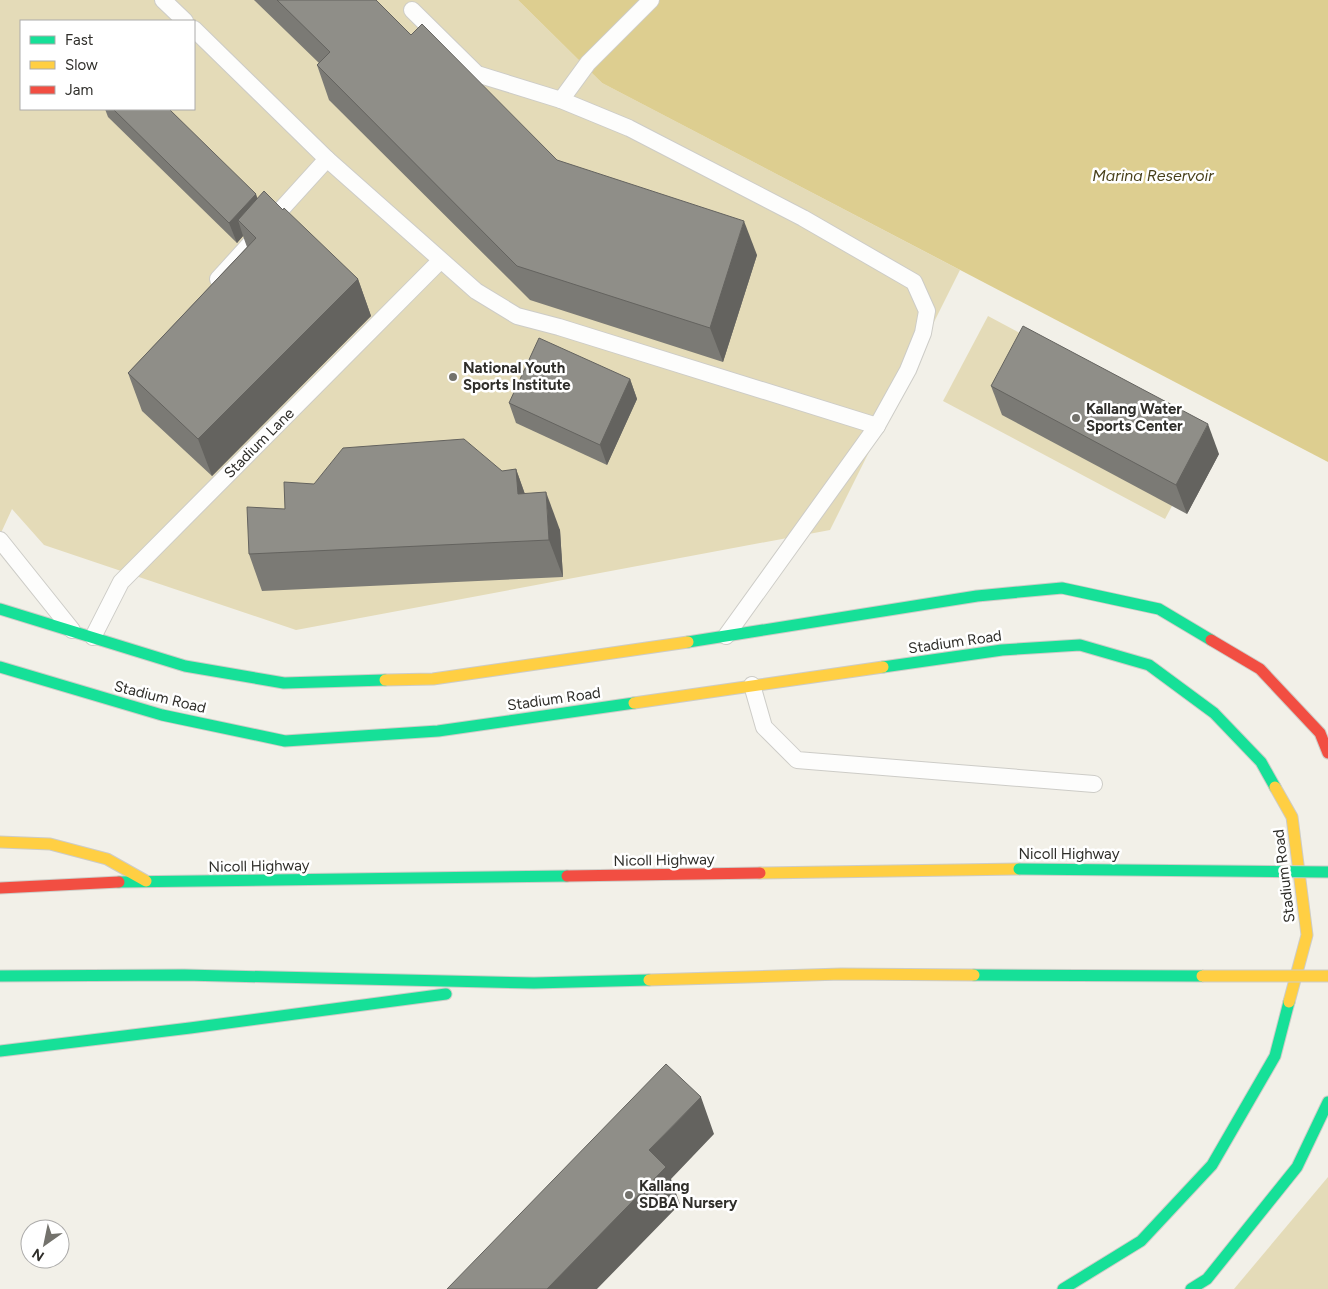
<svg xmlns="http://www.w3.org/2000/svg" width="1328" height="1289" font-family="Figtree,sans-serif">
<style>
.green{fill:#e4dbb8;fill-rule:evenodd}
.water{fill:#ddce90}
.lines{fill:none;stroke-linecap:round;stroke-linejoin:round}
.lane-casing{stroke:#cdccc7;stroke-width:18}
.fast-casing{stroke:#cdccc7;stroke-width:13}
.slow-casing{stroke:#cdccc7;stroke-width:13}
.jam-casing{stroke:#cdccc7;stroke-width:13}
.lane{stroke:#fdfdfc;stroke-width:16}
.fast{stroke:#16e098;stroke-width:11}
.slow{stroke:#ffcf43;stroke-width:11}
.jam{stroke:#f24e42;stroke-width:11}
.fast-bridge-casing{stroke:#cdccc8;stroke-width:13;stroke-linecap:butt}
.slow-bridge-casing{stroke:#cdccc8;stroke-width:13;stroke-linecap:butt}
.fast-bridge{stroke:#16e098;stroke-width:11}
.slow-bridge{stroke:#ffcf43;stroke-width:11}
.wall{fill:#7b7a75}
.shaded-wall{fill:#64635f}
.building{fill:#8f8e88;stroke:#64635f}
.poi-dot{fill:#73726c;stroke:#fff;stroke-width:2}
.labels{text-anchor:middle;stroke-width:5;stroke-linejoin:round;paint-order:stroke}
.poi-label{font-size:15px;font-weight:bold;fill:#2f2e2a;stroke:#fff;text-anchor:start}
.street-label{font-size:15px;fill:#2f2e2a;stroke:#fff}
.water-label{font-size:16px;font-style:italic;fill:#473f1a;stroke:#fff}
</style>
<rect width="100%" height="100%" fill="#f2f0e8"/>
<!-- green -->
<g class="green">
<path d="M 0,0 L 518,0 L 602,83 L 960,270 L 830,530 L 296,630 L 44,545 L 12,509 L 0,535 ZM 21,21 L 194,21 L 194,109 L 21,109 Z"/>
<path d="M 988,316 L 1210,435 L 1165,519 L 943,401 Z"/>
<path d="M 1328,1177 L 1328,1289 L 1234,1289 Z"/>
</g>
<!-- water -->
<path class="water" d="M 518,0 L 1328,0 L 1328,462 L 602,83 Z"/>
<g class="lines">
<defs>
<g id="lane">
<path d="M 163,0 L 185,21"/>
<path d="M 651,0 L 588,63 L 561,100 L 629,128 L 803,218 L 914,282 L 927,311 L 923,333 L 908,370 L 877,426 L 726,636"/>
<path d="M 412,10 L 477,74 L 561,100"/>
<path d="M 194,29 L 327,159 L 476,291 L 517,316 L 559,327 L 877,426"/>
<path d="M 218,279 L 327,159"/>
<path d="M 0,540 L 72,630"/>
<path d="M 93,637 L 121,582 L 440,261"/>
<path d="M 752,685 L 764,727 L 797,760 L 1094,784"/>
</g>
<g id="fast">
<path d="M 0,609 L 185,666 L 284,683 L 385,680"/>
<path d="M 688,642 L 977,596 L 1062,588 L 1159,609 L 1211,640"/>
<path d="M 0,667 L 162,715 L 285,741 L 438,731 L 634,703"/>
<path d="M 883,667 L 1002,650 L 1080,645 L 1149,665 L 1214,713 L 1261,762 L 1275,787"/>
<path d="M 119,882 L 567,876"/>
<path d="M 974,975 L 1202,976"/>
<path d="M 0,976 L 184,975 L 534,983 L 649,980"/>
<path d="M 0,1051 L 190,1028 L 446,994"/>
<path d="M 1063,1289 L 1141,1241 L 1212,1165 L 1275,1056 L 1289,1002"/>
<path d="M 1191,1289 L 1207,1279 L 1297,1167 L 1328,1102"/>
</g>
<g id="slow">
<path d="M 385,680 L 433,679 L 688,642"/>
<path d="M 634,703 L 883,667"/>
<path d="M 1275,787 L 1292,817 L 1307,935 L 1289,1002"/>
<path d="M 0,842 L 50,844 L 107,859 L 146,881"/>
<path d="M 760,873 L 1019,869"/>
<path d="M 649,980 L 841,974 L 974,975"/>
</g>
<g id="jam">
<path d="M 1211,640 L 1260,669 L 1320,733 L 1328,753"/>
<path d="M 567,876 L 760,873"/>
<path d="M 0,888 L 119,882"/>
</g>
</defs>
<!-- lane casing -->
<use href="#lane" class="lane-casing"/>
<!-- fast casing -->
<use href="#fast" class="fast-casing"/>
<!-- slow casing -->
<use href="#slow" class="slow-casing"/>
<!-- jam casing -->
<use href="#jam" class="jam-casing"/>
<!-- lane -->
<use href="#lane" class="lane"/>
<!-- fast -->
<use href="#fast" class="fast"/>
<!-- slow -->
<use href="#slow" class="slow"/>
<!-- jam -->
<use href="#jam" class="jam"/>
<defs>
<path id="fast-bridge" d="M 1019,869 L 1328,872"/>
<path id="slow-bridge" d="M 1202,976 L 1328,976"/>
</defs>
<!-- fast-bridge casing -->
<use href="#fast-bridge" class="fast-bridge-casing"/>
<!-- slow-bridge casing -->
<use href="#slow-bridge" class="slow-bridge-casing"/>
<!-- fast-bridge -->
<use href="#fast-bridge" class="fast-bridge"/>
<!-- slow-bridge -->
<use href="#slow-bridge" class="slow-bridge"/>
</g>
<!-- wall -->
<g class="wall">
<path d="M 254,0 L 376,0 L 411,35 L 557,160 L 757,255 L 723,362 L 530,300 L 329,100 L 317,65 L 319,63 Z"/>
<path d="M 105,109 L 169,109 L 257,198 L 283,210 L 358,279 L 371,316 L 212,476 L 142,411 L 128,373 L 247,247 L 243,236 L 237,243 L 108,117 Z"/>
<path d="M 630,379 L 637,399 L 607,465 L 516,423 L 509,403 Z"/>
<path d="M 991,386 L 1219,454 L 1187,514 L 1002,415 Z"/>
<path d="M 516,469 L 525,494 L 560,530 L 563,577 L 262,591 L 249,554 L 285,509 Z"/>
</g>
<!-- shaded-wall -->
<g class="shaded-wall">
<path d="M 256,194 L 263,214 L 238,220 L 243,236 L 237,243 L 229,223 Z"/>
<path d="M 744,221 L 757,255 L 723,362 L 710,328 Z"/>
<path d="M 358,279 L 371,316 L 212,476 L 198,439 Z"/>
<path d="M 630,379 L 637,399 L 607,465 L 600,445 Z"/>
<path d="M 1208,424 L 1219,454 L 1187,514 L 1176,485 Z"/>
<path d="M 516,469 L 529,506 L 518,494 Z"/>
<path d="M 546,492 L 560,530 L 563,577 L 549,540 Z"/>
<path d="M 701,1097 L 714,1134 L 671,1179 L 680,1204 L 597,1289 L 547,1289 L 649,1150 Z"/>
</g>
<!-- building -->
<g class="building">
<path d="M 277,0 L 376,0 L 411,35 L 422,24 L 557,160 L 744,221 L 710,328 L 517,266 L 317,65 L 330,52 Z"/>
<path d="M 113,109 L 169,109 L 256,194 L 229,223 Z"/>
<path d="M 264,191 L 283,210 L 284,208 L 358,279 L 198,439 L 128,373 L 256,238 L 238,220 Z"/>
<path d="M 1023,326 L 1208,424 L 1176,485 L 991,386 Z"/>
<path d="M 539,338 L 630,379 L 600,445 L 509,403 Z"/>
<path d="M 464,439 L 502,471 L 516,469 L 518,494 L 546,492 L 549,540 L 249,554 L 247,507 L 285,509 L 284,482 L 314,484 L 343,448 Z"/>
<path d="M 666,1064 L 701,1097 L 649,1150 L 666,1167 L 547,1289 L 447,1289 Z"/>
</g>
<!-- markers -->
<g class="poi-dot">
<circle cx="453" cy="377" r="5"/>
<circle cx="1076" cy="418" r="5"/>
<circle cx="629" cy="1195" r="5"/>
</g>
<g class="labels">
<!-- poi labels -->
<g class="poi-label">
<text x="463" y="373">National Youth<tspan x="463" dy="17">Sports Institute</tspan></text>
<text x="1086" y="414">Kallang Water<tspan x="1086" dy="17">Sports Center</tspan></text>
<text x="639" y="1191">Kallang<tspan x="639" dy="17">SDBA Nursery</tspan></text>
</g>
<!-- street labels -->
<g class="street-label">
<text transform="translate(259 443) rotate(-45)" y="5">Stadium Lane</text>
<text transform="translate(955 642) rotate(-8)" y="5">Stadium Road</text>
<text transform="translate(160 697) rotate(14)" y="5">Stadium Road</text>
<text transform="translate(554 699) rotate(-8)" y="5">Stadium Road</text>
<text x="1069" y="859">Nicoll Highway</text>
<text transform="translate(664 860) rotate(-1)" y="5">Nicoll Highway</text>
<text transform="translate(259 866) rotate(-1)" y="5">Nicoll Highway</text>
<text transform="translate(1284 876) rotate(-97)" y="5">Stadium Road</text>
</g>
<!-- water labels -->
<g class="water-label">
<text x="1153" y="181">Marina Reservoir</text>
</g>
</g>
<!-- legend -->
<rect x="20" y="20" width="175" height="90" fill="#ffffff" stroke="#acabaa"/>
<rect x="30" y="36" width="25" height="8" fill="#16e098" stroke="#acabaa"/>
<text x="65" y="45" font-size="15" fill="#2f2e2a">Fast</text>
<rect x="30" y="61" width="25" height="8" fill="#ffcf43" stroke="#acabaa"/>
<text x="65" y="70" font-size="15" fill="#2f2e2a">Slow</text>
<rect x="30" y="86" width="25" height="8" fill="#f24e42" stroke="#acabaa"/>
<text x="65" y="95" font-size="15" fill="#2f2e2a">Jam</text>
<!-- north arrow -->
<g transform="translate(45 1244) rotate(213)"><circle r="24" fill="#ffffff" stroke="#acabaa"/>
<path d="M0-4L9 19L0 12L-9 19Z" fill="#73726c"/>
<text y="-8" font-size="14" font-weight="bold" text-anchor="middle" fill="#2f2e2a">N</text>
</g>
</svg>
